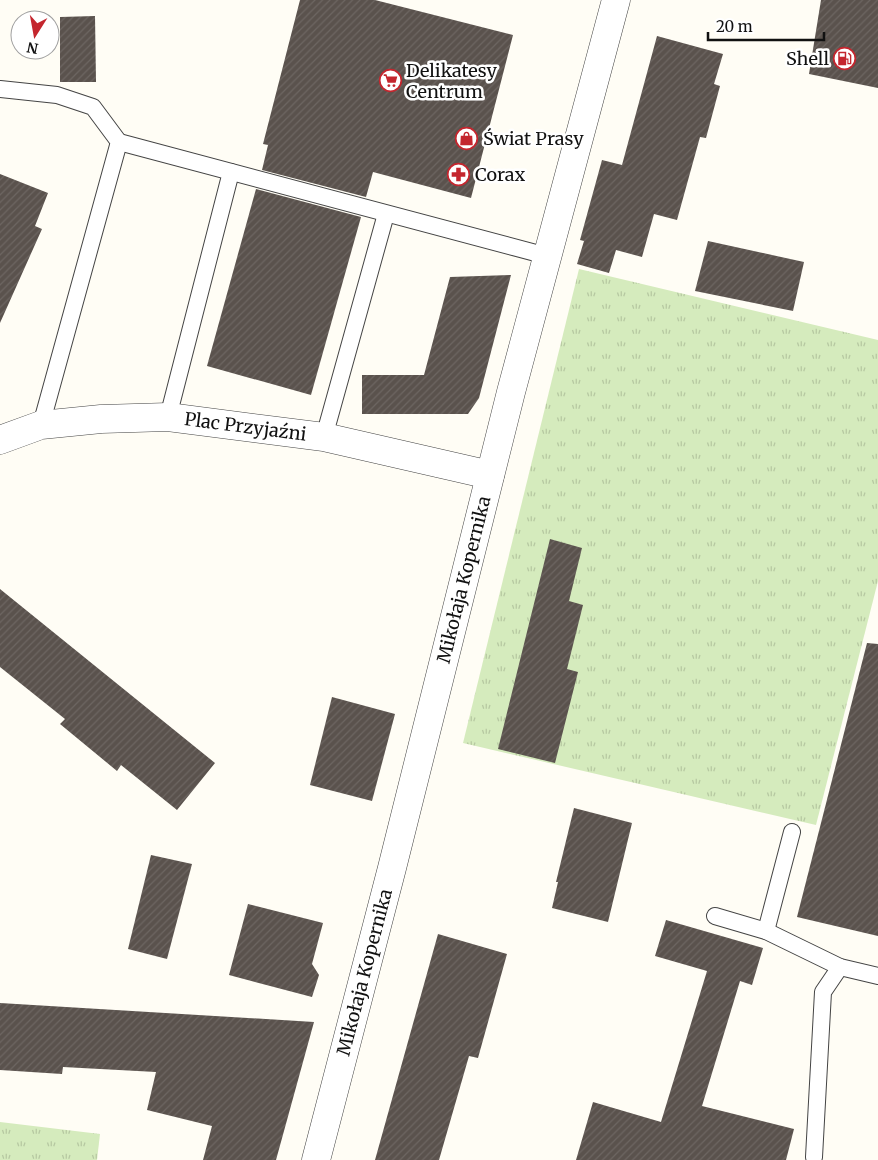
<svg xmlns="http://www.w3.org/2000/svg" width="878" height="1160" font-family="Merriweather,serif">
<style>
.park{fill:url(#park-tufts)}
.building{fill:url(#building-hatch)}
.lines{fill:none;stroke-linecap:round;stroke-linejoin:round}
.service-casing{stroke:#444;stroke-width:18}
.minor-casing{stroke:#444;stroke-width:29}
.service{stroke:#fff;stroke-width:16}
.minor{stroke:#fff;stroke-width:28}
.labels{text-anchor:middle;stroke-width:5;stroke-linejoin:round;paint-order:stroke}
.poi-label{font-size:18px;fill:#111;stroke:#fff;text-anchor:start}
.street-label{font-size:18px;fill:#111;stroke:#fff}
</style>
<defs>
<pattern id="park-tufts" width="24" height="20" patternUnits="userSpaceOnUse" patternTransform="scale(1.25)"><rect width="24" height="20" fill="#d5ebbd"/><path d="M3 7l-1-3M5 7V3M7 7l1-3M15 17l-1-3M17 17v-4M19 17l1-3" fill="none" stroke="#b6c8a1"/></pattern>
<pattern id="building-hatch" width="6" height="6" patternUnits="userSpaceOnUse" patternTransform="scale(1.25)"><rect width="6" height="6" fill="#5a524d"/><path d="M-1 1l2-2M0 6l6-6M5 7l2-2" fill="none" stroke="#6d6662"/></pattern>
</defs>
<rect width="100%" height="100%" fill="#fffdf5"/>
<!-- park -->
<g class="park">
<path d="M 579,269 L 878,340 L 878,581 L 816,825 L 463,743 Z"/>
<path d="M 0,1122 L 100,1134 L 97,1160 L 0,1160 Z"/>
</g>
<!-- building -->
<g class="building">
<path d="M 300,0 L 375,0 L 513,35 L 471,198 L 373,172 L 366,197 L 262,170 L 268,145 L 263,144 Z"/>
<path d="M 821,0 L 878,0 L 878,88 L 809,74 Z"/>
<path d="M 95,16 L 96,82 L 60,82 L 60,17 Z"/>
<path d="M 657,36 L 723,54 L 714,84 L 720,86 L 706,138 L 700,137 L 677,220 L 654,214 L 642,257 L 616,250 L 609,273 L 577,264 L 584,241 L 580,240 L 602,160 L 622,165 Z"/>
<path d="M 0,174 L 48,193 L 35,226 L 42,229 L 0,323 Z"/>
<path d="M 256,189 L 361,217 L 311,395 L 207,366 Z"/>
<path d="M 708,241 L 804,262 L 793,311 L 695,291 Z"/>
<path d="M 511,275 L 479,398 L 468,414 L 362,414 L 362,375 L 424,375 L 450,277 Z"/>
<path d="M 550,539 L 582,548 L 569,601 L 583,605 L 567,669 L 578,672 L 555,763 L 498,749 Z"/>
<path d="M 0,589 L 215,763 L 177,810 L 121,765 L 117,771 L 60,724 L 65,719 L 0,667 Z"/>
<path d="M 867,643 L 878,644 L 878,936 L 797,917 Z"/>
<path d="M 332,697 L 395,714 L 372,801 L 310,785 Z"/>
<path d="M 574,808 L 632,823 L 608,922 L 552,908 L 558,882 L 556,882 Z"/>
<path d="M 151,855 L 192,864 L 167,959 L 128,949 Z"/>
<path d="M 248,904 L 323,923 L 312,964 L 319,975 L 312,997 L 229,975 Z"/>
<path d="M 666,920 L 763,948 L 752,985 L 740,981 L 702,1106 L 794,1129 L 786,1160 L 576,1160 L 593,1102 L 661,1122 L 707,971 L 655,956 Z"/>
<path d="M 438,934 L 507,954 L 478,1058 L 469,1056 L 439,1160 L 375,1160 Z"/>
<path d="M 0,1003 L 314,1022 L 276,1160 L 203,1160 L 212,1126 L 147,1110 L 156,1072 L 63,1067 L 62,1074 L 0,1070 Z"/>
</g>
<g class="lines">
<defs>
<g id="service">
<path d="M 0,89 L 57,95 L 93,107 L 119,142 L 41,425"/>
<path d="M 119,142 L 547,256"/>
<path d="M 168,417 L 231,172"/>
<path d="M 324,437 L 386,214"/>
<path d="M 715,916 L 766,931 L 840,967 L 878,976"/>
<path d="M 766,931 L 792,832"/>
<path d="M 814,1157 L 823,992 L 840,967"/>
</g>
<g id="minor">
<path id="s1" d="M 0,440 L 41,425 L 101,419 L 168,417 L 324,437 L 490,475"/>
<path id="s2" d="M 316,1160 L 392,868 L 511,392 L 616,0"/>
</g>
</defs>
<!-- service casing -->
<use href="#service" class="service-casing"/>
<!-- minor casing -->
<use href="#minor" class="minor-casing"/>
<!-- service -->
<use href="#service" class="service"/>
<!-- minor -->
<use href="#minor" class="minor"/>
</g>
<!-- icons -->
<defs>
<symbol id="fuel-ring" viewBox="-11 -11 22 22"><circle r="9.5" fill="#fff" stroke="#c4262e" stroke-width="1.5"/><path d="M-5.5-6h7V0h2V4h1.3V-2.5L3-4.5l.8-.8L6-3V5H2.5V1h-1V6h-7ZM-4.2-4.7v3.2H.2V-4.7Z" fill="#c4262e"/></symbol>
<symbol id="supermarket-ring" viewBox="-11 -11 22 22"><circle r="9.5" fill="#fff" stroke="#c4262e" stroke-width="1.5"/><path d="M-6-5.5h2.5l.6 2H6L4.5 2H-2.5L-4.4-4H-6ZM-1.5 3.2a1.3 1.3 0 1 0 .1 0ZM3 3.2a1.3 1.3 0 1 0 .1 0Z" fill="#c4262e"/></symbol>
<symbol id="shop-ring" viewBox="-11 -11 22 22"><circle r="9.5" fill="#fff" stroke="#c4262e" stroke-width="1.5"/><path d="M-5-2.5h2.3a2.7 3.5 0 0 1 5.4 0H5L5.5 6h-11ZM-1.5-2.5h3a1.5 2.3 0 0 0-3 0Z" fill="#c4262e"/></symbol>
<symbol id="pharmacy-ring" viewBox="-11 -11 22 22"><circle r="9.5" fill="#fff" stroke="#c4262e" stroke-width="1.5"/><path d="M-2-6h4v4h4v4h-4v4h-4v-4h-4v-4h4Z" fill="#c4262e"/></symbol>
</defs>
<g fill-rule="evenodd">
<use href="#fuel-ring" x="832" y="46" width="25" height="25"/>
<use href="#supermarket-ring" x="378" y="68" width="25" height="25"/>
<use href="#shop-ring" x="454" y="126" width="25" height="25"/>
<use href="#pharmacy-ring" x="446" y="162" width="25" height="25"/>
</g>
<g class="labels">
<!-- poi labels -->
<g class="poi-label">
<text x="829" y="65" text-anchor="end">Shell</text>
<text x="406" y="77">Delikatesy<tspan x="406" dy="21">Centrum</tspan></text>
<text x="483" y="145">Świat Prasy</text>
<text x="475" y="181">Corax</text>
</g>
<!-- street labels -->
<g class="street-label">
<text dy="6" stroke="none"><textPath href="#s1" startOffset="249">Plac Przyjaźni</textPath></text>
<text dy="6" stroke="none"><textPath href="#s2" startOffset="599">Mikołaja Kopernika</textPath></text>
<text dy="6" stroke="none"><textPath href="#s2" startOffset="194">Mikołaja Kopernika</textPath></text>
</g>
</g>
<!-- north arrow -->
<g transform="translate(35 35) rotate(191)"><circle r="24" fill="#ffffff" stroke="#a0a0a0"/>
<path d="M0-4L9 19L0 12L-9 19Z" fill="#c4262e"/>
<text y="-8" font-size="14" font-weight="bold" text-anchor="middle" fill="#111111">N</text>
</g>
<!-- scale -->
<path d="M708 32v8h116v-8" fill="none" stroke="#111111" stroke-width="2.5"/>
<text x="716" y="32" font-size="15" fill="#111111" stroke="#ffffff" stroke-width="4" paint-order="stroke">20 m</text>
</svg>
